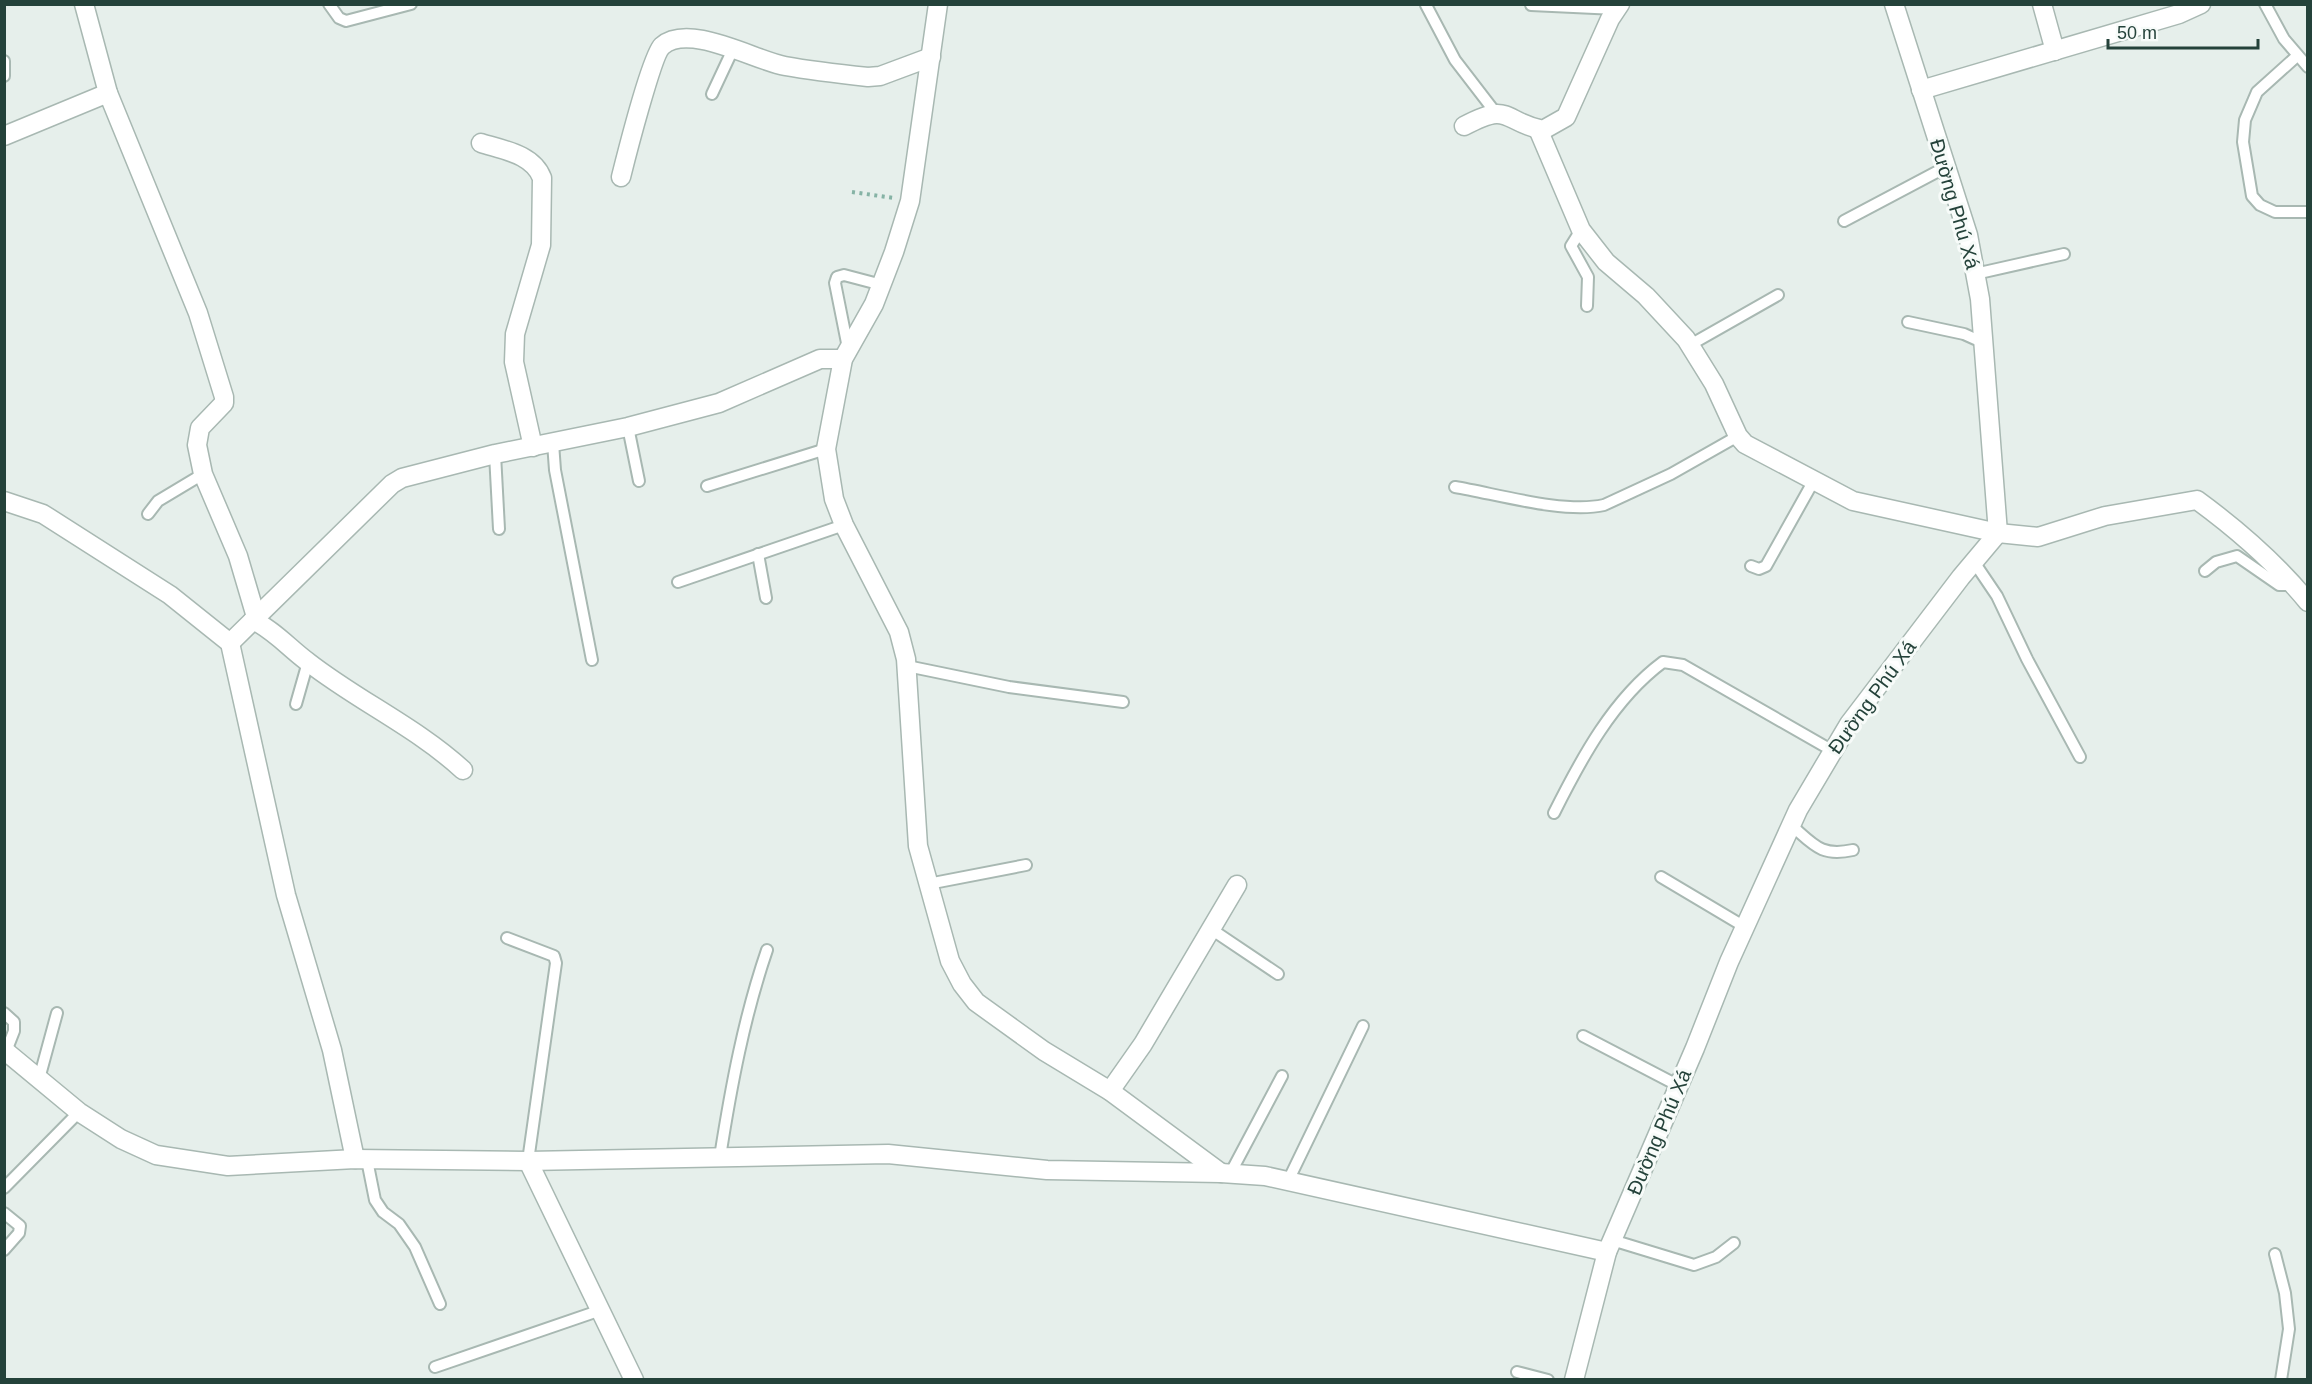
<svg xmlns="http://www.w3.org/2000/svg" width="2312" height="1384" font-family="Helvetica,sans-serif">
<style>
.lines{fill:none;stroke-linecap:round;stroke-linejoin:round}
.service-casing{stroke:#a8b8b2;stroke-width:14}
.minor-casing{stroke:#a8b8b2;stroke-width:21}
.tertiary-casing{stroke:#a8b8b2;stroke-width:21}
.path{stroke:#86b3a5;stroke-width:4;stroke-dasharray:3 4.5;stroke-linecap:butt}
.service{stroke:#fff;stroke-width:10}
.minor{stroke:#fff;stroke-width:18}
.tertiary{stroke:#fff;stroke-width:18}
.labels{text-anchor:middle;stroke-width:6;stroke-linejoin:round;paint-order:stroke}
.street-label{font-size:20px;fill:#24423a;stroke:#f7fbf9}
</style>
<rect width="100%" height="100%" fill="#e6efeb"/>
<g class="lines">
<defs>
<g id="service">
<path d="M 329,4 L 339,18 L 346,21 L 411,4"/>
<path d="M 2265,4 L 2284,39 L 2308,67"/>
<path d="M 1426,5 L 1455,60 L 1495,112"/>
<path d="M 1531,5 L 1616,9"/>
<path d="M 2297,56 L 2257,92 L 2245,120 L 2243,142 L 2252,196 L 2260,205 L 2275,212 L 2308,212"/>
<path d="M 4,61 L 4,76"/>
<path d="M 712,94 L 734,47"/>
<path d="M 1844,221 L 1946,167"/>
<path d="M 1581,230 L 1571,246 L 1588,277 L 1587,306"/>
<path d="M 1975,274 L 2064,254"/>
<path d="M 1908,322 L 1964,334 L 1984,343"/>
<path d="M 1690,345 L 1778,295"/>
<path d="M 848,348 L 835,283 L 837,277 L 844,275 L 882,285"/>
<path d="M 628,427 L 639,481"/>
<path d="M 553,443 L 555,470 L 592,660"/>
<path d="M 495,454 L 499,529"/>
<path d="M 707,486 L 826,449"/>
<path d="M 1455,487 C 1497,494 1564,514 1604,505 L 1671,474 L 1738,436"/>
<path d="M 148,514 L 158,501 L 203,474"/>
<path d="M 758,554 L 766,598"/>
<path d="M 1974,562 L 1997,596 L 2027,659 L 2080,757"/>
<path d="M 1751,566 L 1759,569 L 1766,566 L 1813,482"/>
<path d="M 2205,571 L 2216,562 L 2237,556 L 2279,585 L 2293,585"/>
<path d="M 678,582 L 844,525"/>
<path d="M 907,666 L 1009,687 L 1123,702"/>
<path d="M 296,704 L 308,662"/>
<path d="M 1554,813 C 1581,759 1613,699 1663,662 L 1683,665 L 1833,751"/>
<path d="M 1791,825 C 1814,845 1821,857 1853,850"/>
<path d="M 1661,877 L 1745,927"/>
<path d="M 928,884 L 1026,865"/>
<path d="M 1211,929 L 1278,974"/>
<path d="M 507,938 L 554,956 L 556,963 L 528,1161"/>
<path d="M 4,1013 L 14,1022 L 14,1031 L 5,1054"/>
<path d="M 1583,1036 L 1679,1086"/>
<path d="M 39,1079 L 57,1013"/>
<path d="M 720,1157 C 731,1087 744,1017 767,950"/>
<path d="M 367,1160 L 375,1200 L 383,1212 L 399,1224 L 415,1247 L 440,1304"/>
<path d="M 1230,1174 L 1282,1076"/>
<path d="M 1288,1181 L 1363,1026"/>
<path d="M 4,1188 L 79,1112"/>
<path d="M 4,1213 L 20,1226 L 19,1233 L 4,1250"/>
<path d="M 1612,1240 L 1694,1265 L 1716,1257 L 1734,1243"/>
<path d="M 2275,1254 L 2285,1293 L 2289,1329 L 2281,1380"/>
<path d="M 435,1367 L 601,1310"/>
<path d="M 1517,1372 L 1548,1380"/>
</g>
<g id="minor">
<path d="M 84,4 L 108,93 L 198,313 L 224,397 L 224,403 L 200,428 L 197,445 L 203,474 L 238,556 L 256,617"/>
<path d="M 938,4 L 910,201 L 894,252 L 874,304 L 843,359 L 826,449 L 834,499 L 844,525 L 899,632 L 906,659 L 918,846 L 950,961 L 962,984 L 976,1002 L 1044,1051 L 1110,1091 L 1221,1173"/>
<path d="M 2042,4 L 2055,51"/>
<path d="M 1921,90 L 2179,14 L 2201,4"/>
<path d="M 1464,126 C 1511,101 1501,121 1543,130 L 1566,117 L 1610,19 L 1620,4"/>
<path d="M 1538,129 L 1581,230 L 1606,262 L 1646,296 L 1686,339 L 1714,384 L 1738,436 L 1745,444 L 1853,501 L 1998,533 L 2038,537 L 2105,516 L 2197,500 C 2238,530 2275,562 2308,602"/>
<path d="M 4,136 L 108,93"/>
<path d="M 481,143 C 503,150 533,154 542,178 L 541,245 L 515,334 L 514,362 L 533,447"/>
<path d="M 621,177 C 626,157 652,55 662,46 C 689,22 756,61 785,66 C 813,71 840,74 868,77 L 880,76 L 931,57"/>
<path d="M 4,501 L 43,514 L 170,595 L 230,643 L 286,895 L 332,1050 L 355,1159"/>
<path d="M 253,620 C 275,631 289,648 308,662 C 358,701 416,727 463,770"/>
<path d="M 230,643 L 392,484 L 402,478 L 495,454 L 628,427 L 719,403 L 820,359 L 843,359"/>
<path d="M 4,1050 L 79,1112 L 121,1139 L 156,1155 L 228,1166 L 355,1159 L 528,1161 L 888,1154 L 1047,1170 L 1221,1173 L 1265,1176 L 1607,1252"/>
<path d="M 1110,1091 L 1143,1044 L 1237,885"/>
<path d="M 528,1161 L 634,1380"/>
</g>
<path id="tertiary" d="M 1574,1380 L 1607,1252 L 1695,1048 L 1729,962 L 1798,810 L 1849,724 L 1961,577 L 1998,533 L 1980,299 L 1968,235 L 1894,4"/>
</defs>
<!-- service casing -->
<use href="#service" class="service-casing"/>
<!-- minor casing -->
<use href="#minor" class="minor-casing"/>
<!-- tertiary casing -->
<use href="#tertiary" class="tertiary-casing"/>
<!-- path -->
<path class="path" d="M 852,192 L 894,198"/>
<!-- service -->
<use href="#service" class="service"/>
<!-- minor -->
<use href="#minor" class="minor"/>
<!-- tertiary -->
<use href="#tertiary" class="tertiary"/>
</g>
<g class="labels">
<!-- street labels -->
<g class="street-label">
<text transform="translate(1955 204) rotate(74)" y="7">Đường Phú Xá</text>
<text transform="translate(1872 697) rotate(-54)" y="7">Đường Phú Xá</text>
<text transform="translate(1659 1132) rotate(-67)" y="7">Đường Phú Xá</text>
</g>
</g>
<!-- border -->
<rect width="2312" height="1384" fill="none" stroke="#24423a" stroke-width="12"/>
<!-- scale -->
<path d="M2108 39v9h150v-9" fill="none" stroke="#24423a" stroke-width="3"/>
<text x="2117" y="39" font-size="18" fill="#24423a" stroke="#f7fbf9" stroke-width="4.5" paint-order="stroke">50 m</text>
</svg>
